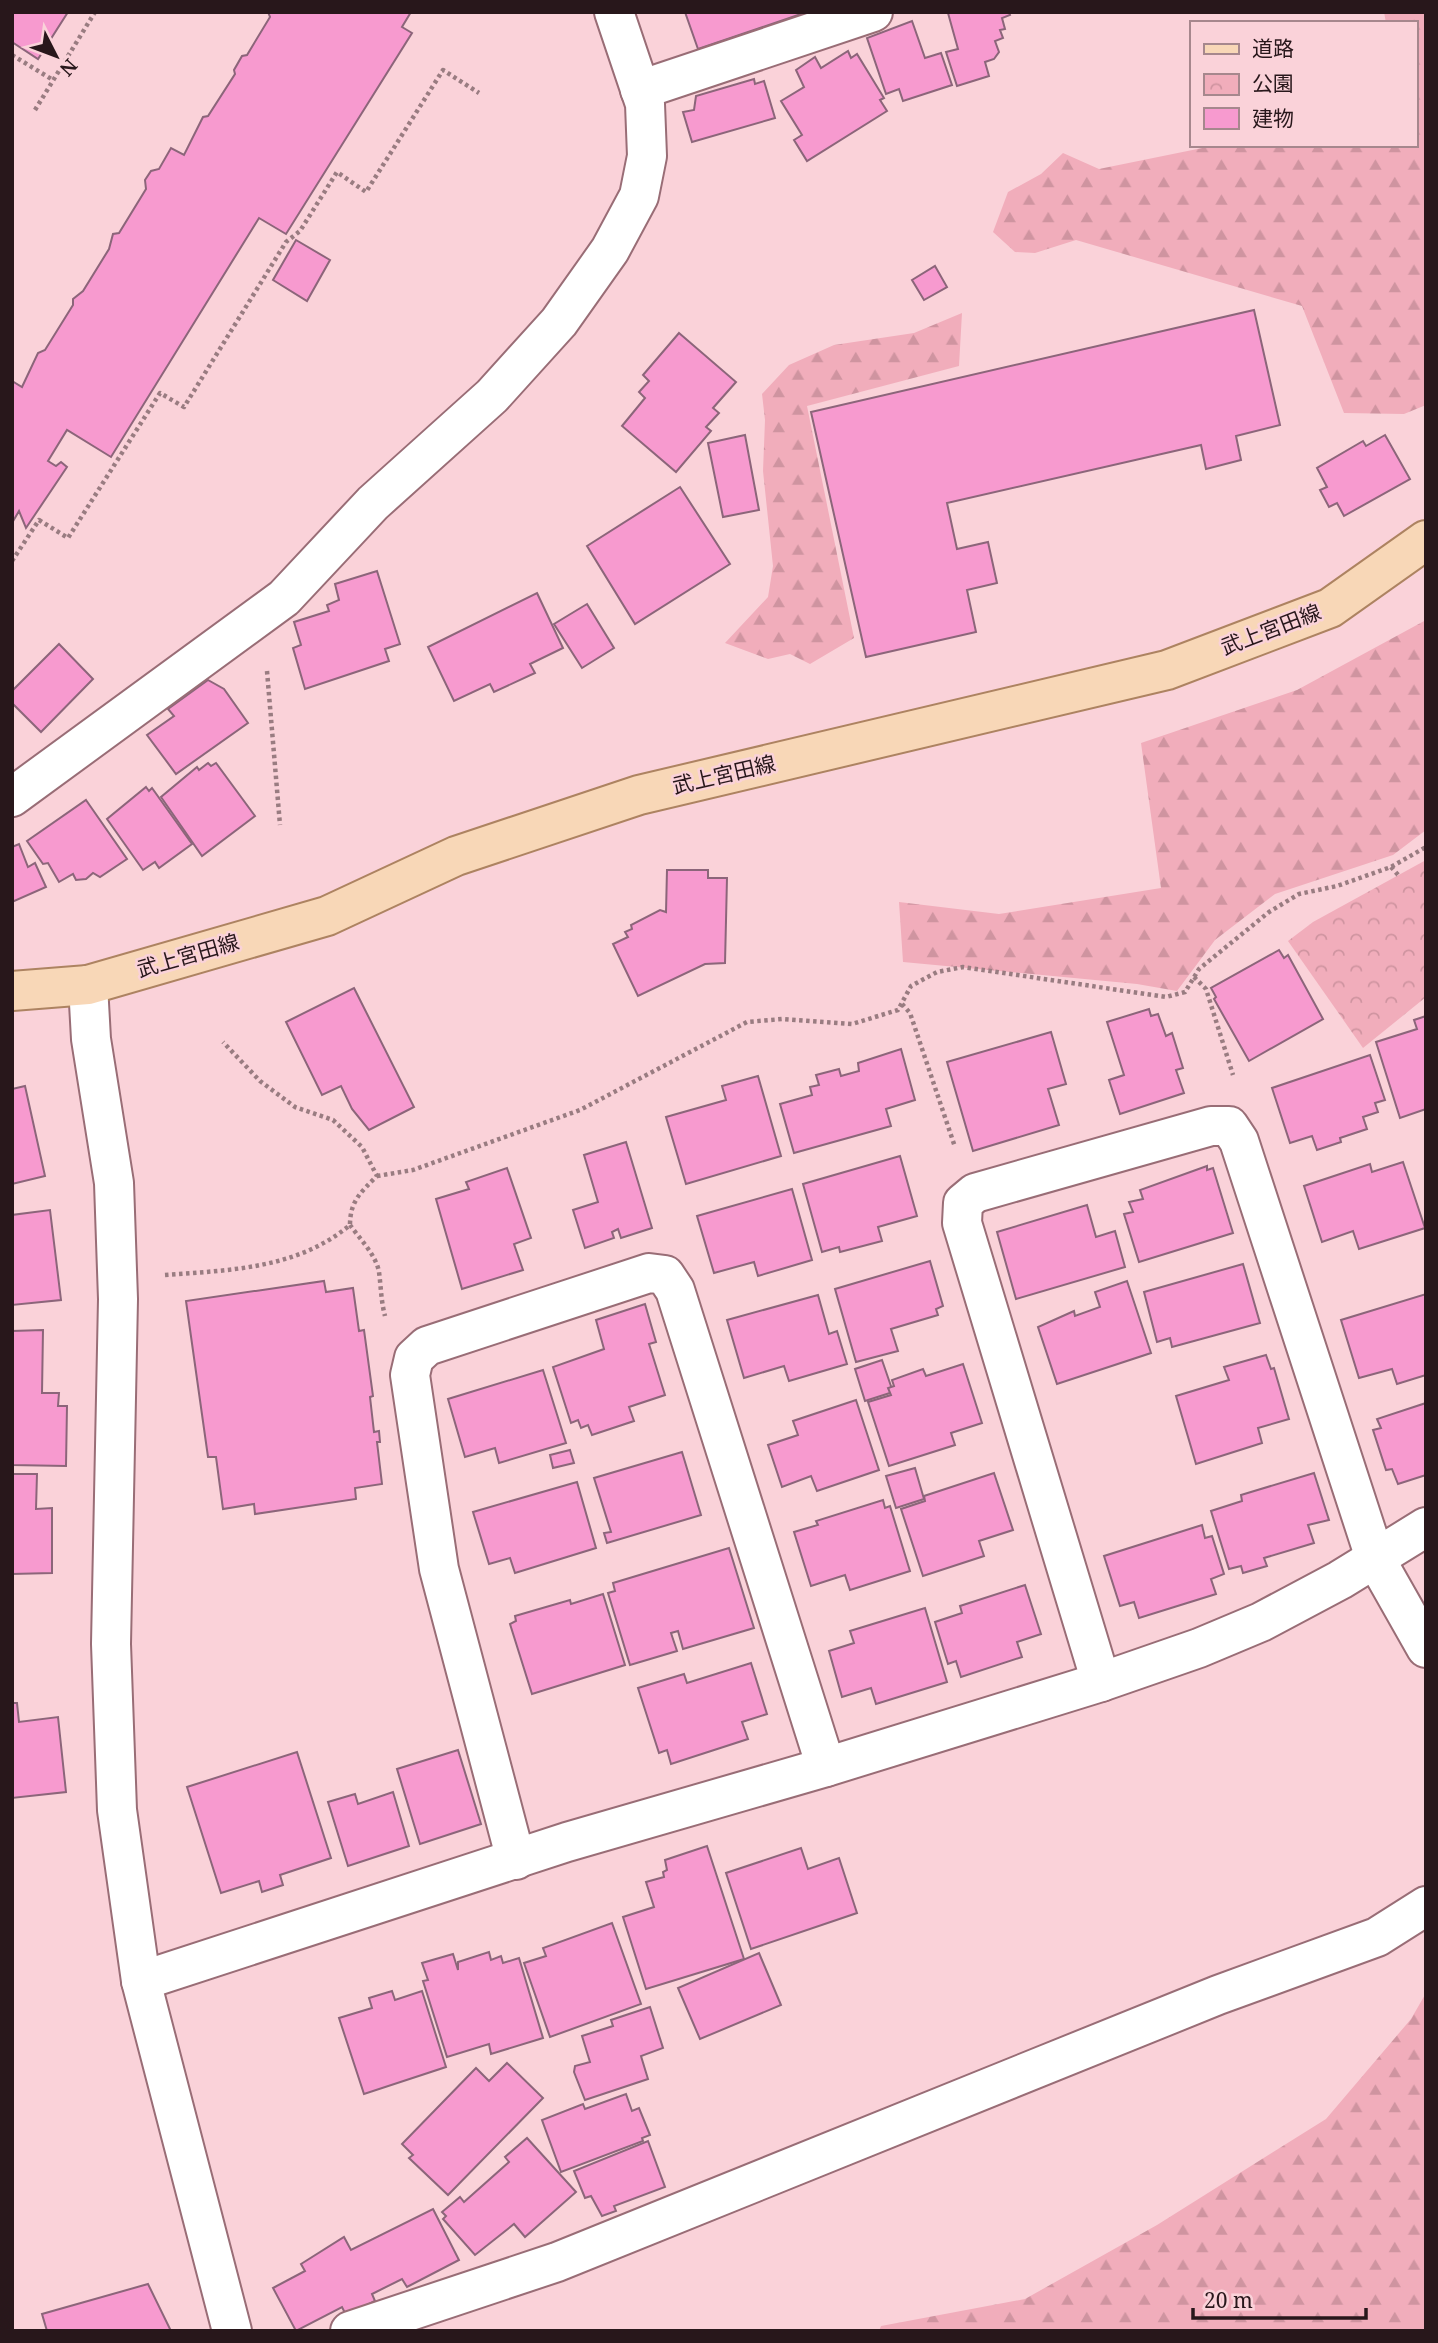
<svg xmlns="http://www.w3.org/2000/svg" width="1438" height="2343" font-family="'Noto Serif','Noto Sans JP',serif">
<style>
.forest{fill:url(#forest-firs)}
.park{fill:url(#park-crowns)}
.building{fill:#f79acf;stroke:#8c657a;stroke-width:2}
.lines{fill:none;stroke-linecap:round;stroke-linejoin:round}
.minor-casing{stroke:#996d76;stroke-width:42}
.major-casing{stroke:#ad8361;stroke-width:42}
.path{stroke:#997c81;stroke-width:4.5;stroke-dasharray:3.5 3.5;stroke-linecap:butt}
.minor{stroke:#fff;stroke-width:38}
.major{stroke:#f8d7b7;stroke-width:38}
.labels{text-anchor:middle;stroke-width:5;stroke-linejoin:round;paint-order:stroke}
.street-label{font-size:21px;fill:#28171b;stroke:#fad2d9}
</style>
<defs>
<pattern id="forest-firs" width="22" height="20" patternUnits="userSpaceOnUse" patternTransform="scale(1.75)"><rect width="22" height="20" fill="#f1adbb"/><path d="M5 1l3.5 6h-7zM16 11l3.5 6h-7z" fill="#cf94a0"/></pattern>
<pattern id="park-crowns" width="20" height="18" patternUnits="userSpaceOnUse" patternTransform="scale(1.75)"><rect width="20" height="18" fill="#f1adbb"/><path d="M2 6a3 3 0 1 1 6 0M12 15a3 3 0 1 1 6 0" fill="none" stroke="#cf94a0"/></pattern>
</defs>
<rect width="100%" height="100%" fill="#fad2d9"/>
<!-- forest -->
<g class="forest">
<path d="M 1384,12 L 1426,12 L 1426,405 L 1404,414 L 1344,413 L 1302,306 L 1076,240 L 1035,253 L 1015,252 L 993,232 L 1008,192 L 1041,174 L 1063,153 L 1099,169 L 1217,145 L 1415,145 L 1415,23 L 1386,23 Z"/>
<path d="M 962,313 L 959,366 L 807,406 L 854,638 L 810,664 L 790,654 L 768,659 L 725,643 L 768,597 L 773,566 L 763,471 L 765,420 L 762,394 L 789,365 L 834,345 L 914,333 Z"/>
<path d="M 1426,620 L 1426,830 L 1393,855 L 1275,894 L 1215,940 L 1177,991 L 1137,984 L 903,962 L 899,902 L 999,914 L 1161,888 L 1141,743 L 1297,690 Z"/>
<path d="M 1426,1993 L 1426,2331 L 879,2331 L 881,2326 L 1025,2299 L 1157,2225 L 1326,2119 L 1411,2019 Z"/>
</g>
<!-- park -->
<path class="park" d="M 1426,860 L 1426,997 L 1363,1048 L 1288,941 L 1313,922 Z"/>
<!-- building -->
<g class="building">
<path d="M 12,12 L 68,12 L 38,59 L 12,42 Z"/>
<path d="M 268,12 L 411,12 L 402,27 L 412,33 L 286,234 L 259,218 L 111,457 L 67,430 L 48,461 L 56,466 L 61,462 L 67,467 L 26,528 L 19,511 L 12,523 L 12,381 L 22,387 L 38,353 L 45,350 L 73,305 L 73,299 L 83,291 L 109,249 L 113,234 L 119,233 L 146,189 L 145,180 L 151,171 L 159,169 L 171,148 L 184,155 L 203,117 L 208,116 L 235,74 L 234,70 L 242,56 L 247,55 L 270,17 Z"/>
<path d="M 685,12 L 807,12 L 698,49 Z"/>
<path d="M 1009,12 L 1010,15 L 1002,18 L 1005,29 L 1000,30 L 1003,38 L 995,41 L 999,52 L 994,59 L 985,62 L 989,76 L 957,86 L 946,52 L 958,49 L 948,13 Z"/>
<path d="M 912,21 L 925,58 L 941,53 L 952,85 L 903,101 L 899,89 L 886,94 L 867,38 Z"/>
<path d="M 848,51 L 851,58 L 857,54 L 884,98 L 880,100 L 887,111 L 807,161 L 794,140 L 802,135 L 781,101 L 804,87 L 796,70 L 815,57 L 821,68 Z"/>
<path d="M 754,79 L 755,84 L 764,81 L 775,118 L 692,142 L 683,112 L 694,110 L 696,96 Z"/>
<path d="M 296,240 L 330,260 L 307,301 L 273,280 Z"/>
<path d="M 935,266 L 947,287 L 924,300 L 912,280 Z"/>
<path d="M 1254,310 L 1280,425 L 1236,436 L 1241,460 L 1206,469 L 1201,445 L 947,503 L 957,549 L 988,542 L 997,583 L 967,590 L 976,632 L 866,657 L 811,412 Z"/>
<path d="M 679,333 L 736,382 L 713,408 L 719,413 L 706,427 L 711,431 L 676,472 L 622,426 L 645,398 L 639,392 L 649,381 L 643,375 Z"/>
<path d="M 745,435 L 759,510 L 723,517 L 708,443 Z"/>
<path d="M 1385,435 L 1410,479 L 1344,516 L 1337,503 L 1329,507 L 1320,490 L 1327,487 L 1317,468 L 1363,441 L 1366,446 Z"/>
<path d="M 680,487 L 730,564 L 635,624 L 587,546 Z"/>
<path d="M 377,571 L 400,644 L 385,649 L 389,661 L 305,689 L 293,648 L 301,645 L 294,622 L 329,611 L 327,605 L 339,600 L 335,584 Z"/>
<path d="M 537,593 L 563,648 L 530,664 L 535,673 L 494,692 L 490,684 L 454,701 L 428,647 Z"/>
<path d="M 587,604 L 614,648 L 582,668 L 554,624 Z"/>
<path d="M 59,644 L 93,679 L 41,732 L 12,703 L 12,691 Z"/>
<path d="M 208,680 L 224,689 L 248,723 L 176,774 L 147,735 L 174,716 L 168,709 Z"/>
<path d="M 208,763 L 211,766 L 216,763 L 255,816 L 202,856 L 161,797 L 197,767 L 199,770 Z"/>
<path d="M 146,787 L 149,791 L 152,788 L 192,844 L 159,868 L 155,862 L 143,870 L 107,819 Z"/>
<path d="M 86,800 L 127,859 L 100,877 L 93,873 L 86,879 L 76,880 L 73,874 L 59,882 L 48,863 L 43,864 L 27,841 Z"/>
<path d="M 19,844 L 28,867 L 35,863 L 46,887 L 12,902 L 12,847 Z"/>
<path d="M 667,870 L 708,870 L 708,878 L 727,878 L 725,963 L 705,964 L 638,996 L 613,944 L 628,937 L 625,932 L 632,929 L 631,925 L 660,910 L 666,912 Z"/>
<path d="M 1279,950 L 1284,958 L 1288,955 L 1323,1019 L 1249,1061 L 1214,999 L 1216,997 L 1211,988 Z"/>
<path d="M 354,988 L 414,1107 L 369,1130 L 352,1109 L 341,1086 L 322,1095 L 286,1022 Z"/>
<path d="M 1149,1009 L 1151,1016 L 1158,1014 L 1166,1036 L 1172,1033 L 1183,1068 L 1176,1070 L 1184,1093 L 1120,1114 L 1109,1080 L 1124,1075 L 1107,1022 Z"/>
<path d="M 1426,1016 L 1426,1109 L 1400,1118 L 1376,1042 L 1417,1029 L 1414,1020 Z"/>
<path d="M 1051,1032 L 1066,1084 L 1048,1089 L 1059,1125 L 973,1151 L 947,1062 Z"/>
<path d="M 901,1049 L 915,1100 L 886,1109 L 891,1126 L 794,1153 L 780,1104 L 812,1095 L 810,1087 L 819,1085 L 816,1075 L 839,1069 L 841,1076 L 859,1071 L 858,1063 Z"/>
<path d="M 1370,1055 L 1385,1100 L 1375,1103 L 1378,1112 L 1363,1117 L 1367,1129 L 1340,1138 L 1341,1142 L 1317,1150 L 1312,1136 L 1290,1143 L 1272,1088 Z"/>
<path d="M 758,1076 L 781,1156 L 686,1184 L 666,1117 L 726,1100 L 722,1086 Z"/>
<path d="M 25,1086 L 45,1176 L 12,1184 L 12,1089 Z"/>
<path d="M 626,1142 L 652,1228 L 621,1238 L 618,1229 L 612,1232 L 614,1238 L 585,1248 L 573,1210 L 598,1202 L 584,1155 Z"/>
<path d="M 900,1156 L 917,1216 L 878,1227 L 882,1241 L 840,1252 L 839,1247 L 822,1252 L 803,1184 Z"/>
<path d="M 1403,1162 L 1425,1228 L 1359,1249 L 1353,1231 L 1322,1242 L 1304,1186 L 1370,1164 L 1372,1172 Z"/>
<path d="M 1207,1166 L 1207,1170 L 1213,1168 L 1233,1233 L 1139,1262 L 1124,1214 L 1133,1212 L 1129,1202 L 1143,1199 L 1140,1190 Z"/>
<path d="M 507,1168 L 531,1238 L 514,1244 L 523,1270 L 462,1289 L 436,1199 L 469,1189 L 466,1182 Z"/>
<path d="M 792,1189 L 812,1260 L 758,1276 L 754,1262 L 714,1273 L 697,1216 Z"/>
<path d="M 1087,1205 L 1096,1237 L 1115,1231 L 1125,1267 L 1016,1299 L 997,1232 Z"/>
<path d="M 50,1210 L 61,1300 L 12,1305 L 12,1215 Z"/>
<path d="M 930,1261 L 943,1306 L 936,1309 L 938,1315 L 891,1329 L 898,1351 L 856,1362 L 835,1289 Z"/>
<path d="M 1243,1264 L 1260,1323 L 1172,1347 L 1170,1338 L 1157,1342 L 1144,1292 Z"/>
<path d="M 324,1281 L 326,1292 L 353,1288 L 359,1331 L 364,1330 L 373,1396 L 370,1397 L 374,1432 L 379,1431 L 380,1442 L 377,1442 L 382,1484 L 355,1488 L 356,1499 L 255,1514 L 254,1504 L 223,1509 L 216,1457 L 208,1457 L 186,1301 Z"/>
<path d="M 1127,1281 L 1151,1353 L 1057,1384 L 1038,1327 L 1074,1311 L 1075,1316 L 1100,1307 L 1095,1292 Z"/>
<path d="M 1426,1294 L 1426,1375 L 1397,1384 L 1392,1369 L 1359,1378 L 1341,1320 Z"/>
<path d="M 818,1295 L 829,1334 L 837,1331 L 847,1364 L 789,1381 L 784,1366 L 744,1378 L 727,1320 Z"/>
<path d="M 645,1304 L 656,1342 L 649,1344 L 665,1395 L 629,1407 L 634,1421 L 592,1435 L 588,1425 L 581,1428 L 578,1420 L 571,1423 L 553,1367 L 604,1349 L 596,1320 Z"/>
<path d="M 43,1330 L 42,1393 L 59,1393 L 58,1406 L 67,1406 L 66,1466 L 12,1465 L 12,1331 Z"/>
<path d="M 1266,1355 L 1271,1369 L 1274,1368 L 1289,1419 L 1258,1428 L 1262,1443 L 1196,1464 L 1176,1396 L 1229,1380 L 1224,1367 Z"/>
<path d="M 882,1360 L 893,1392 L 865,1401 L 855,1369 Z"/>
<path d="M 963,1364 L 982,1423 L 951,1433 L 955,1445 L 889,1466 L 868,1402 L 891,1395 L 888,1388 L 894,1386 L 892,1380 L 923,1369 L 926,1376 Z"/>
<path d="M 543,1370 L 566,1443 L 499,1463 L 495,1448 L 465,1457 L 448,1399 Z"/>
<path d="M 856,1400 L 879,1470 L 817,1491 L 811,1476 L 782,1487 L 768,1445 L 798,1435 L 793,1421 Z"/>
<path d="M 1426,1403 L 1426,1475 L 1398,1484 L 1392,1469 L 1386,1470 L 1373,1430 L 1381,1428 L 1377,1419 Z"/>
<path d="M 570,1450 L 574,1463 L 553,1468 L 550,1455 Z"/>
<path d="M 682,1452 L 701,1515 L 607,1543 L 604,1533 L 611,1532 L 594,1478 Z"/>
<path d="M 915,1468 L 924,1499 L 896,1508 L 886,1476 Z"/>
<path d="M 994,1473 L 1013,1530 L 979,1541 L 984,1556 L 923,1576 L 901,1509 L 925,1501 L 924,1496 Z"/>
<path d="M 1314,1473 L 1329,1520 L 1308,1525 L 1314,1543 L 1264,1558 L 1267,1566 L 1243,1573 L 1241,1566 L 1229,1569 L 1211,1511 L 1242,1501 L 1241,1495 Z"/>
<path d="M 12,1474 L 37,1474 L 36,1509 L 52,1508 L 52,1573 L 12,1574 Z"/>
<path d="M 577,1482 L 596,1548 L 515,1573 L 510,1558 L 489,1564 L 473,1512 Z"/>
<path d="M 883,1500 L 885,1508 L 890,1506 L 910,1571 L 850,1590 L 845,1575 L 811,1586 L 794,1532 L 818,1525 L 816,1521 Z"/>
<path d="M 1202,1525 L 1205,1538 L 1212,1536 L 1224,1574 L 1211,1579 L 1216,1594 L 1139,1618 L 1134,1602 L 1120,1606 L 1104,1556 Z"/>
<path d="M 729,1548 L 754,1628 L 683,1649 L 678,1631 L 671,1633 L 677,1651 L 630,1665 L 608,1593 L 615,1591 L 613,1583 Z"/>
<path d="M 1025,1585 L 1041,1634 L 1017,1642 L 1022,1657 L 961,1677 L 956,1661 L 948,1664 L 935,1622 L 962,1613 L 960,1606 Z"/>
<path d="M 603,1594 L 625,1665 L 532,1694 L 510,1624 L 516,1621 L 515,1616 L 570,1600 L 571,1604 Z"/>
<path d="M 925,1608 L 947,1682 L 876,1704 L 871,1688 L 842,1697 L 829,1651 L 854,1643 L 850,1631 Z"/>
<path d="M 751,1663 L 767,1714 L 742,1722 L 748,1739 L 671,1764 L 667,1750 L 659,1753 L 638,1688 L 684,1674 L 687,1683 Z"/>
<path d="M 12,1703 L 17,1703 L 19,1722 L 58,1717 L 66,1792 L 12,1798 Z"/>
<path d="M 458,1750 L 481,1824 L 420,1844 L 397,1769 Z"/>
<path d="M 297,1752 L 331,1858 L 280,1875 L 283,1885 L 262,1892 L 259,1881 L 221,1893 L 187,1787 Z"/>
<path d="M 393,1792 L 409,1846 L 348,1866 L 328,1802 L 355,1794 L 358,1804 Z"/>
<path d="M 707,1846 L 744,1959 L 646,1989 L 623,1917 L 654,1907 L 646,1882 L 664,1877 L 663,1872 L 667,1870 L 665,1860 Z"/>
<path d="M 801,1848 L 808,1869 L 839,1858 L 857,1913 L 751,1949 L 726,1873 Z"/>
<path d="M 612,1923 L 641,2004 L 550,2037 L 524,1963 L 546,1956 L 543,1948 Z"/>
<path d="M 489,1952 L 491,1960 L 501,1956 L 503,1963 L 519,1958 L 543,2038 L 491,2054 L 489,2044 L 447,2057 L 423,1981 L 428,1980 L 422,1963 L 453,1954 L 458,1970 L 458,1962 Z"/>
<path d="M 759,1953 L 781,2005 L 700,2039 L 678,1988 Z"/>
<path d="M 392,1991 L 395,2000 L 422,1991 L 446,2067 L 364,2094 L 339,2018 L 372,2008 L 369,1998 Z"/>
<path d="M 650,2007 L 663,2048 L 641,2056 L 648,2079 L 585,2100 L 574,2072 L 575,2066 L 590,2062 L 582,2036 L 613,2026 L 611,2020 Z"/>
<path d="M 507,2063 L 543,2098 L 448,2195 L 409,2158 L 413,2155 L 402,2144 L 476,2068 L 489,2081 Z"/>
<path d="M 626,2094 L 632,2111 L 639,2108 L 650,2135 L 642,2138 L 643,2141 L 561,2172 L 542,2120 L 583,2104 L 585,2109 Z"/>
<path d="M 527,2138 L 576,2192 L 525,2237 L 514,2224 L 475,2255 L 443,2219 L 446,2216 L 442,2212 L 460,2197 L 464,2202 L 509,2162 L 505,2157 Z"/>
<path d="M 648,2141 L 665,2187 L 614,2206 L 616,2211 L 602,2216 L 591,2196 L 585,2198 L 574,2171 Z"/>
<path d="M 433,2209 L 459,2260 L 407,2287 L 402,2279 L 372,2294 L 375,2301 L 346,2315 L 342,2307 L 296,2331 L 273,2288 L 305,2271 L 301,2264 L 344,2237 L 351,2250 Z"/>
<path d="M 148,2284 L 171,2331 L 47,2331 L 42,2314 Z"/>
</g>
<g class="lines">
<defs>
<g id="minor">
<path d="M 640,90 L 873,12"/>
<path d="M 12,797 L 284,598 L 373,503 L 492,396 L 559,322 L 610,250 L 639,196 L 647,156 L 645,104 L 614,12"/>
<path d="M 88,985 L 91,1039 L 114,1183 L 118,1299 L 111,1644 L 117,1810 L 141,1981 L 232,2331"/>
<path d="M 1101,1682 L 962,1223 L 963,1203 L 975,1193 L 1211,1126 L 1229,1126 L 1239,1141 L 1375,1558 L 1426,1648"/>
<path d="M 516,1860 L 439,1569 L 410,1375 L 414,1358 L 427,1346 L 649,1273 L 665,1275 L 675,1290 L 826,1767"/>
<path d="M 141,1981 L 567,1842 L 826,1767 L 1101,1682 L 1199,1648 L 1261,1622 L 1340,1580 L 1426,1527"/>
<path d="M 350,2331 L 557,2262 L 1218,1995 L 1377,1937 L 1426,1906"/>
</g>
<path id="major" d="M 12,991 L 88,985 L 327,916 L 456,856 L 639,795 L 1167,670 L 1330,608 L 1426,540"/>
</defs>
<!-- minor casing -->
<use href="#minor" class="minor-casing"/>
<!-- major casing -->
<use href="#major" class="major-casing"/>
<!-- path -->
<g class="path">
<path d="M 12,55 L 53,80"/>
<path d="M 35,110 L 95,12"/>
<path d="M 12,561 L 39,520 L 68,538 L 160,393 L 184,407 L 286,242 L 300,231 L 337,172 L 366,192 L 443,70 L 479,93"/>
<path d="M 267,671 L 280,825"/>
<path d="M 1391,867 L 1399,876"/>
<path d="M 1194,977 L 1206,989 L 1233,1075"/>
<path d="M 902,1004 L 910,1013 L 955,1147"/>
<path d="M 377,1176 L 413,1170 L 580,1110 L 747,1022 L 782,1019 L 852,1024 L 898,1010 L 911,986 L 937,972 L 963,967 L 1166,997 L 1185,992 L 1199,969 L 1269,912 L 1299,894 L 1337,886 L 1391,867 L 1426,847"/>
<path d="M 350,1225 C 360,1239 376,1255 379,1272 C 381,1287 381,1301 385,1316"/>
<path d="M 165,1275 C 231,1270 297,1269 350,1225 C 350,1201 361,1192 377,1176 L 362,1147 L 333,1120 L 295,1107 L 260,1081 L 223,1042"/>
</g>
<!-- minor -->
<use href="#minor" class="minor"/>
<!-- major -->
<use href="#major" class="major"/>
</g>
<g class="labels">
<!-- street labels -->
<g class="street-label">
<text transform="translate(1271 630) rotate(-21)" y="7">武上宮田線</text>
<text transform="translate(724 775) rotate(-13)" y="7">武上宮田線</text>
<text transform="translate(188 956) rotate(-16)" y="7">武上宮田線</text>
</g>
</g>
<!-- border -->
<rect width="1438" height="2343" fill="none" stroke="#28171b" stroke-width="28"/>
<!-- legend -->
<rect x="1190" y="21" width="228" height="126" fill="#fad2d9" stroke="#a6878d" stroke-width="2"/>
<rect x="1204" y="44" width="35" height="10" fill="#f8d7b7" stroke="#a6878d" stroke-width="2"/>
<text x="1252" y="56" font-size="21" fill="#28171b">道路</text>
<rect x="1204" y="74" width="35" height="21" fill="url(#park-crowns)" stroke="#a6878d" stroke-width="2"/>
<text x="1252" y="91" font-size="21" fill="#28171b">公園</text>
<rect x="1204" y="108" width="35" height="21" fill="#f79acf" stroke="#a6878d" stroke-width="2"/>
<text x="1252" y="126" font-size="21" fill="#28171b">建物</text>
<!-- north arrow -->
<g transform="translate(56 56) rotate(132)" stroke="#fad2d9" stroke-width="5" paint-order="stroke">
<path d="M0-5L12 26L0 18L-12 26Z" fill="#28171b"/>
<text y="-10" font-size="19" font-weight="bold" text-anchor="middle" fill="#28171b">N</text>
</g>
<!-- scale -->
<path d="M1193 2308v10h173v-10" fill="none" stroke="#28171b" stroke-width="3.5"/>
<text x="1204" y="2308" font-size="21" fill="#28171b" stroke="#fad2d9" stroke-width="5" paint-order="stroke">20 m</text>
</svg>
